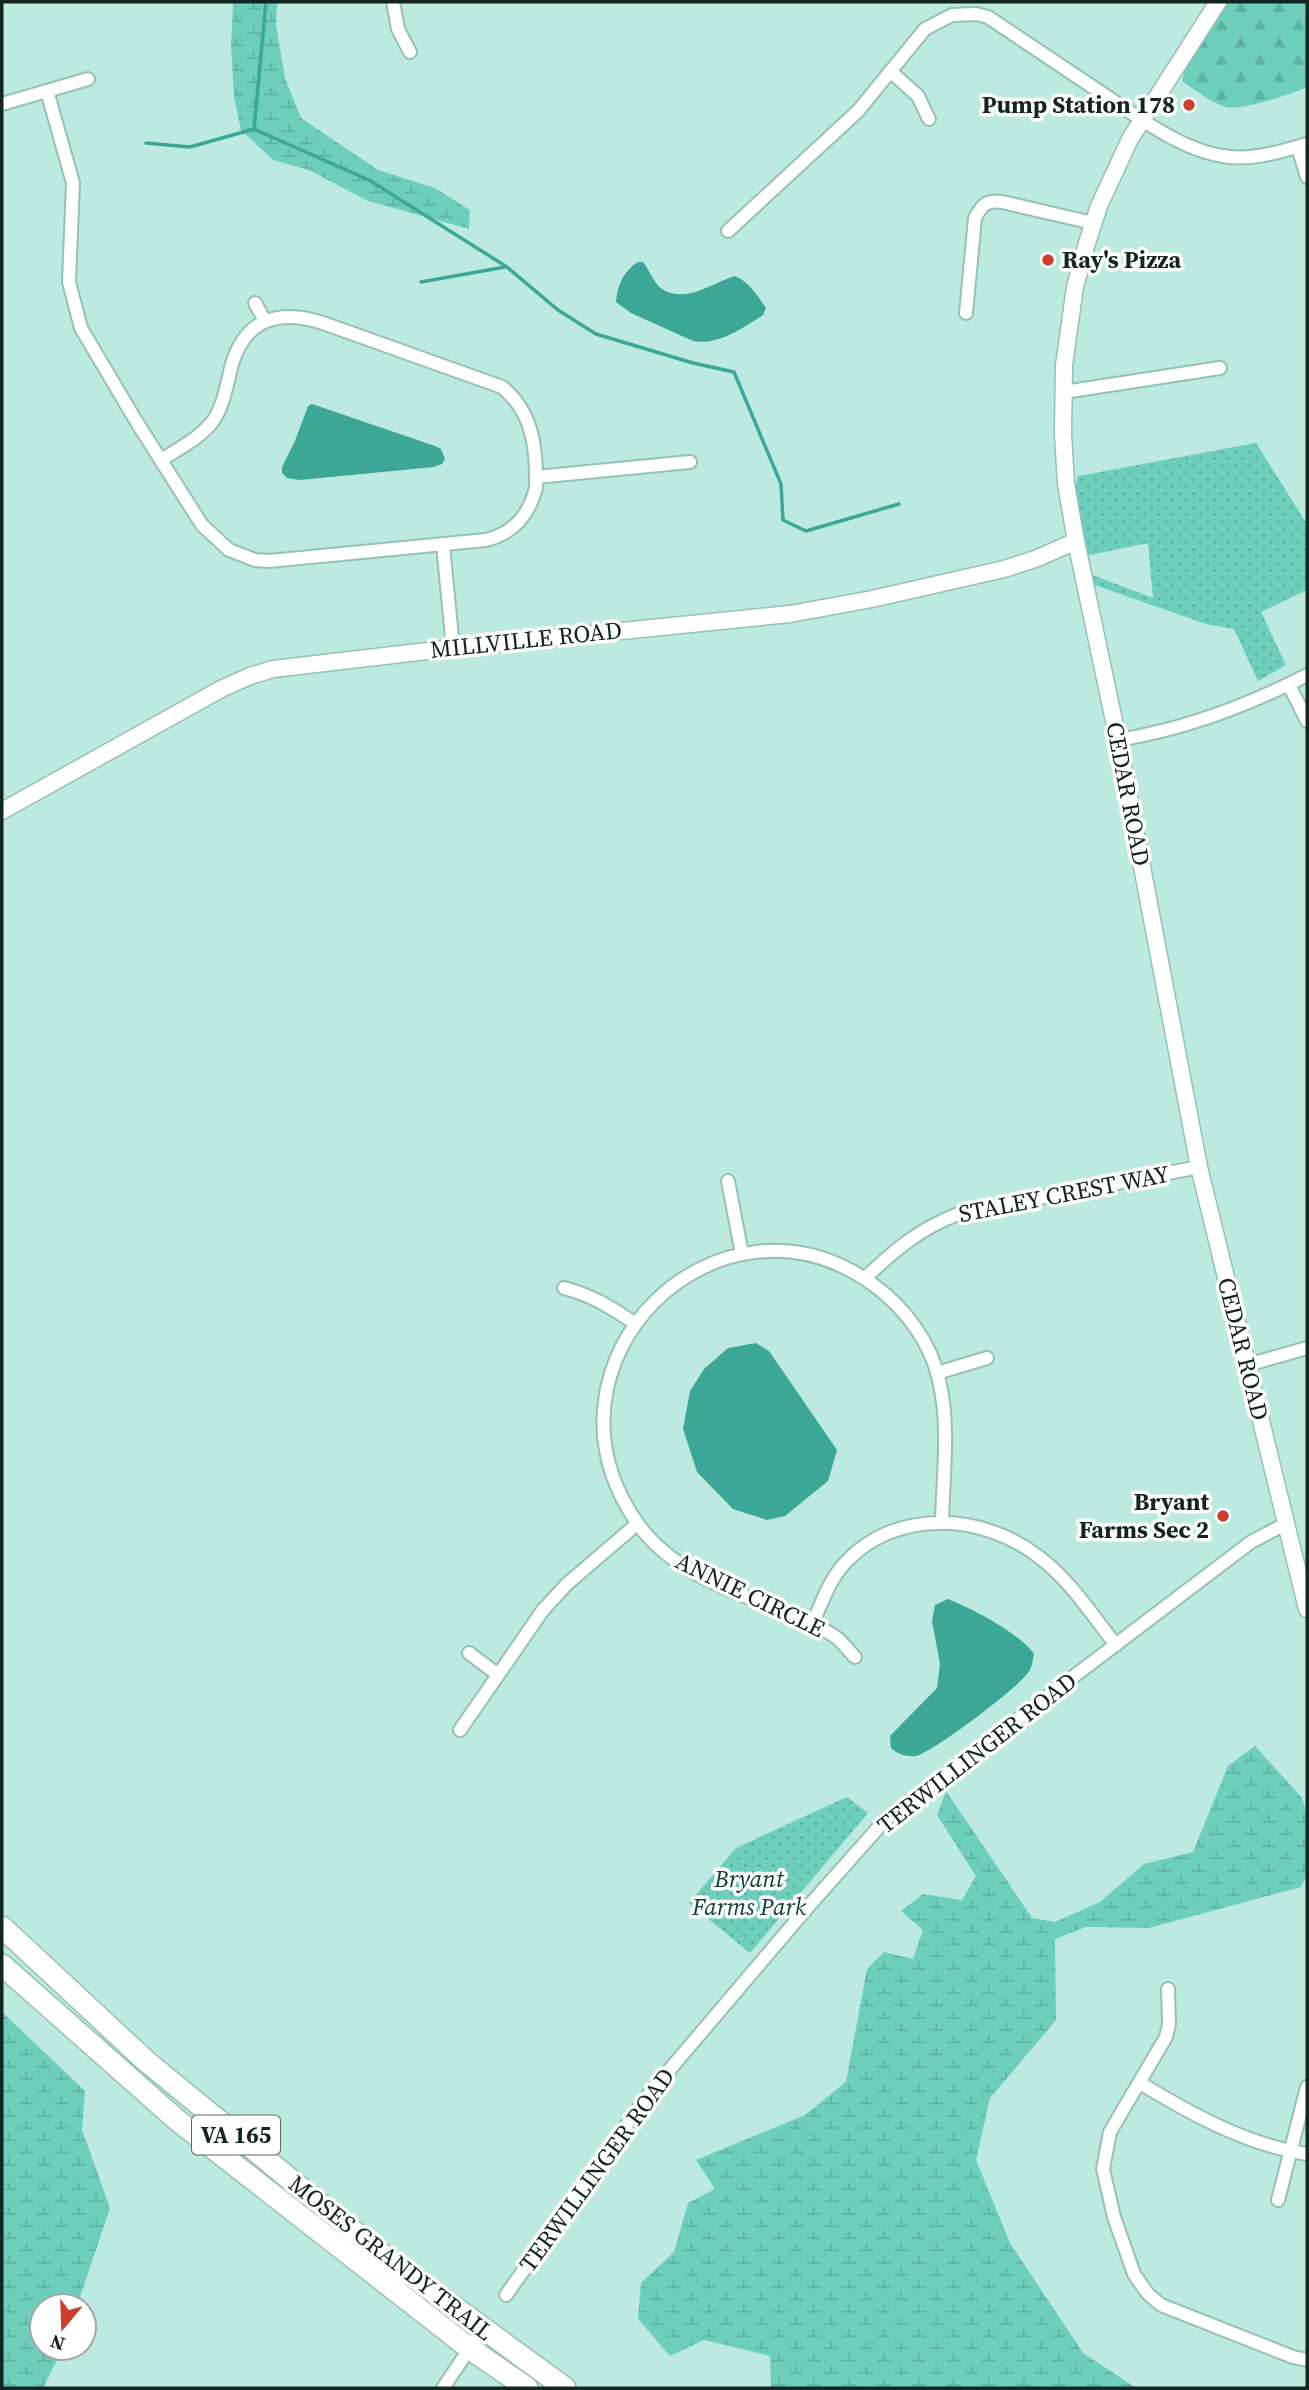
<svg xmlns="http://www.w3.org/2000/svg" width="1309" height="2390" font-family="'Source Serif 4',serif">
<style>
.forest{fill:url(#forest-firs)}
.wetland{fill:url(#wetland-marsh)}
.park{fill:url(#park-dots)}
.water{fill:#3ca796}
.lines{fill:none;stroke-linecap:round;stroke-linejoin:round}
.stream{stroke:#3ca796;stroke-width:3.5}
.minor-casing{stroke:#94c1b7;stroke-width:16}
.tertiary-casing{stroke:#94c1b7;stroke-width:19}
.primary-casing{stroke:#94c1b7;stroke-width:24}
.minor{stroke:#fff;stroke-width:12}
.tertiary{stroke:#fff;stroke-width:16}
.primary{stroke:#fff;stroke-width:21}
.poi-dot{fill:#cc3f2f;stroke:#fff;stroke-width:2.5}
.labels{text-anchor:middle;stroke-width:7;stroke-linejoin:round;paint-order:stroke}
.shield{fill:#fff;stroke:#5a6664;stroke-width:2}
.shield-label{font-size:23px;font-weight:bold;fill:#132521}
.poi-label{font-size:24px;font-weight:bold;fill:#132521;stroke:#fff;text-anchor:end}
.street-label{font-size:24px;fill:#132521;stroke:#fff}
.park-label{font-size:24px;font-style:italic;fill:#104038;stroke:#fff}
</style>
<defs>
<pattern id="forest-firs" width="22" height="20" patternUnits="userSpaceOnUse" patternTransform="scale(1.75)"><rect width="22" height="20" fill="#6dcebc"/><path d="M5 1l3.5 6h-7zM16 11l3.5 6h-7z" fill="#5eb1a1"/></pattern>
<pattern id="wetland-marsh" width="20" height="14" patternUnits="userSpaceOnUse" patternTransform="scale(1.75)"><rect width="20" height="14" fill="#6dcebc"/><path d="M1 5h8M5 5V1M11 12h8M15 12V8" fill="none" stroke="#5eb1a1"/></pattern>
<pattern id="park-dots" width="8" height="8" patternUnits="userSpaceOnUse" patternTransform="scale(1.75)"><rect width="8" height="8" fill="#6dcebc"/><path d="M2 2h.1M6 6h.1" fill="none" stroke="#5eb1a1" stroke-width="1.8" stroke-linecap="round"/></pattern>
</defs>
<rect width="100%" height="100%" fill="#bceae0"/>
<!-- forest -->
<path class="forest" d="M 1218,2 L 1307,3 L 1307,87 C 1292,94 1241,111 1226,107 C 1210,102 1195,90 1182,81 L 1195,31 Z"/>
<!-- wetland -->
<g class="wetland">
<path d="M 233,2 L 277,2 L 276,25 L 285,78 L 301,118 L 378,170 L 435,188 L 470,210 L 469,229 L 368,201 L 309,170 L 273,160 L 241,130 L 234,97 L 231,47 Z"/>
<path d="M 1255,1746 L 1302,1798 L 1307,1814 L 1307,1876 L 1301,1887 L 1149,1928 L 1086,1927 L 1055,1939 L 1056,2020 L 990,2098 L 976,2160 L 1010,2243 L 1083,2353 L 1136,2388 L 771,2388 L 770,2356 L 704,2340 L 670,2356 L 638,2319 L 641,2283 L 674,2252 L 688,2203 L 715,2189 L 696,2160 L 805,2115 L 846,2082 L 867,1969 L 884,1952 L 913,1959 L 923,1930 L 901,1911 L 923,1894 L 962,1900 L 976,1876 L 937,1815 L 946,1791 L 1032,1918 L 1055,1922 L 1100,1902 L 1144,1864 L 1193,1852 L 1228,1766 Z"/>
<path d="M 2,2012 L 85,2091 L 82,2130 L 110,2208 L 77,2306 L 42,2306 L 42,2348 L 63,2348 L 43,2388 L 2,2388 Z"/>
</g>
<!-- park -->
<g class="park">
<path d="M 1256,443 L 1307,524 L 1307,590 L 1261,612 L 1286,665 L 1258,681 L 1234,629 L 1206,624 L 1089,583 L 1087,573 L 1153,598 L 1148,543 L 1085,556 L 1074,491 L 1078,476 Z"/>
<path d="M 847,1797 L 868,1813 L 750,1953 L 689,1903 L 736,1848 Z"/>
</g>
<!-- water -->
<g class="water">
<path d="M 638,262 L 643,262 C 649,269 654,284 662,289 C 686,304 712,283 735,276 C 750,283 757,295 766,308 L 763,315 C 743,328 717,346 693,341 L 631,313 L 616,302 C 617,286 624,270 638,262 Z"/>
<path d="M 312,404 L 435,446 L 441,449 L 445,459 L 442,464 L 434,467 L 300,480 L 287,478 L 282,473 L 282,467 L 295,441 L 308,406 Z"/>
<path d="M 756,1343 L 769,1351 L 837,1450 L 828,1481 L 785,1516 L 767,1520 L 733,1509 L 697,1472 L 683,1429 L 690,1391 L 704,1369 L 728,1348 Z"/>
<path d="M 948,1599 C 971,1608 1021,1634 1034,1654 C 1033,1659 1032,1666 1030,1670 C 1021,1686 933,1752 916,1756 C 907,1757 897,1754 891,1748 L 890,1736 L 937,1688 L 940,1664 L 932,1621 L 935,1605 Z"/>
</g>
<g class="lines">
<!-- stream -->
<g class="stream">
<path d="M 254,129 L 266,2"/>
<path d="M 146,143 L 190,147 L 254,129 L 369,180 L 507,267 L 558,310 L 596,334 L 693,363 L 734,372 L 781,484 L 783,520 L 806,531 L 899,504"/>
<path d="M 421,282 L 505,267"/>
</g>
<defs>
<g id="minor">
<path d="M 393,2 L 398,29 L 410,52"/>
<path d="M 890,71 L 918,96 L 929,119"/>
<path d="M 47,91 L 73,183 L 69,282 L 81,328 L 136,421 L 202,525 L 229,550 L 255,560 L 269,561 L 486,540 C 514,533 529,515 536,488 C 537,449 533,412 502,387 L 323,323 C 280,309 246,318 232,364 C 227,383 224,405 213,421 C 200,438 178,449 161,460"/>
<path d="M 2,104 L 88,79"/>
<path d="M 1298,147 L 1307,177"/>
<path d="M 728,231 L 858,111 L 925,29 L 952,15 L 976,14 L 988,17 C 1025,42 1063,67 1100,92 C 1135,115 1181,150 1223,156 C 1252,161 1279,152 1307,144"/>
<path d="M 255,303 L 265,321"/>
<path d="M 966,313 L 975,218 C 982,205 986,200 1002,202 L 1093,223"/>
<path d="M 1064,392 L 1220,368"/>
<path d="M 536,477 L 690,462"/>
<path d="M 443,545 L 453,648"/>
<path d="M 1289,685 L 1307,721"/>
<path d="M 1118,740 C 1185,729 1247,706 1307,675"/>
<path d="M 728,1181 L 742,1254"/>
<path d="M 865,1278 C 895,1250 919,1229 958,1214 L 1199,1167"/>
<path d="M 564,1288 C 591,1295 611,1307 634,1323"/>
<path d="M 1247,1365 L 1307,1348"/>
<path d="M 937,1373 L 987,1358"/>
<path d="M 812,1624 C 822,1603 829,1580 845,1563 C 895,1508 983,1513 1039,1557 C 1070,1580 1092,1615 1116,1645"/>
<path d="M 469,1653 L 497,1674"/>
<path d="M 855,1657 C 849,1651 843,1643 837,1638 C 821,1626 802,1620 785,1612 C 732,1591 672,1572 638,1524 C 523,1362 720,1171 875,1286 C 905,1308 931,1343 939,1380 C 950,1425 943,1476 942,1522"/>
<path d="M 460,1730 L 543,1610 L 567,1584 L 637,1524"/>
<path d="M 1168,1989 L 1169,2024 L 1166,2037 L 1110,2132 L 1103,2169 L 1114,2217 L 1134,2274 L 1148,2294 L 1161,2305 L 1293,2357 L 1307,2360"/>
<path d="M 1140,2083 C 1191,2114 1247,2145 1307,2154"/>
<path d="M 1278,2200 L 1307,2087"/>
<path d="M 506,2295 L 649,2094 L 807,1908 L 886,1819 L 1251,1542 L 1287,1523"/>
<path d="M 443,2388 L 482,2330"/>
</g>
<g id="tertiary">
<path d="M 1218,2 L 1130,139 L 1099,206 L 1087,243 L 1075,287 L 1064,365 L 1063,434 L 1066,484 L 1076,541 L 1118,740 L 1199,1167 L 1307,1609"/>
<path d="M 2,811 L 221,689 L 250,676 L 273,669 L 453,648 L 790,614 L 872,599 L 1004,569 L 1038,558 L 1076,541"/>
</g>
<g id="primary">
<path d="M 2,1927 L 146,2061 L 380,2253 L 565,2388"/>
<path d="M 2,1965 L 177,2120 L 469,2348 L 527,2388"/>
</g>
</defs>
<!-- minor casing -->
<use href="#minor" class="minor-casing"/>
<!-- tertiary casing -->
<use href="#tertiary" class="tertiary-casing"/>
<!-- primary casing -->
<use href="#primary" class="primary-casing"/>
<!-- minor -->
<use href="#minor" class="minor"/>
<!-- tertiary -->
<use href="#tertiary" class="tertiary"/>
<!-- primary -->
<use href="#primary" class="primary"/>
</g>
<!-- markers -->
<g class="poi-dot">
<circle cx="1189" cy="105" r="7"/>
<circle cx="1048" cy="260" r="7"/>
<circle cx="1223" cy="1516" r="7"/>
</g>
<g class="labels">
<!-- shield labels -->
<rect class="shield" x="192" y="2115.5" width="88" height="39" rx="5"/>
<g class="shield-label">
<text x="236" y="2143">VA 165</text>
</g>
<!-- poi labels -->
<g class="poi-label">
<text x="1175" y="113">Pump Station 178</text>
<text x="1062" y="268" text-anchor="start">Ray's Pizza</text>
<text x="1209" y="1510">Bryant<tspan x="1209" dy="28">Farms Sec 2</tspan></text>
</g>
<!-- street labels -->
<g class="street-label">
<text transform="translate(526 640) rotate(-6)" y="8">MILLVILLE ROAD</text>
<text transform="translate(1128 794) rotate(79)" y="8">CEDAR ROAD</text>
<text transform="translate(1064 1194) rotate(-11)" y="8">STALEY CREST WAY</text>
<text transform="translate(1243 1349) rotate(76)" y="8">CEDAR ROAD</text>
<text transform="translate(750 1595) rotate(26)" y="8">ANNIE CIRCLE</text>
<text transform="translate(977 1753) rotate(-38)" y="8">TERWILLINGER ROAD</text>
<text transform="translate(597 2170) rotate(-54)" y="8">TERWILLINGER ROAD</text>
<text transform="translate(391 2258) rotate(38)" y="8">MOSES GRANDY TRAIL</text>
</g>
<!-- park labels -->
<g class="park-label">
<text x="749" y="1887">Bryant<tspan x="749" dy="28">Farms Park</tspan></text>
</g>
</g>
<!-- border -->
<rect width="1309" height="2390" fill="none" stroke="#132521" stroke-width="7"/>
<!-- north arrow -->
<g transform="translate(63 2327) rotate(199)"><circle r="33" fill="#ffffff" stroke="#a1a8a6" stroke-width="2"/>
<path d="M0-5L12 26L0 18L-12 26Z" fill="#cc3f2f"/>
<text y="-10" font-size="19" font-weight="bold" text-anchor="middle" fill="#132521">N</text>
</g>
</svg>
